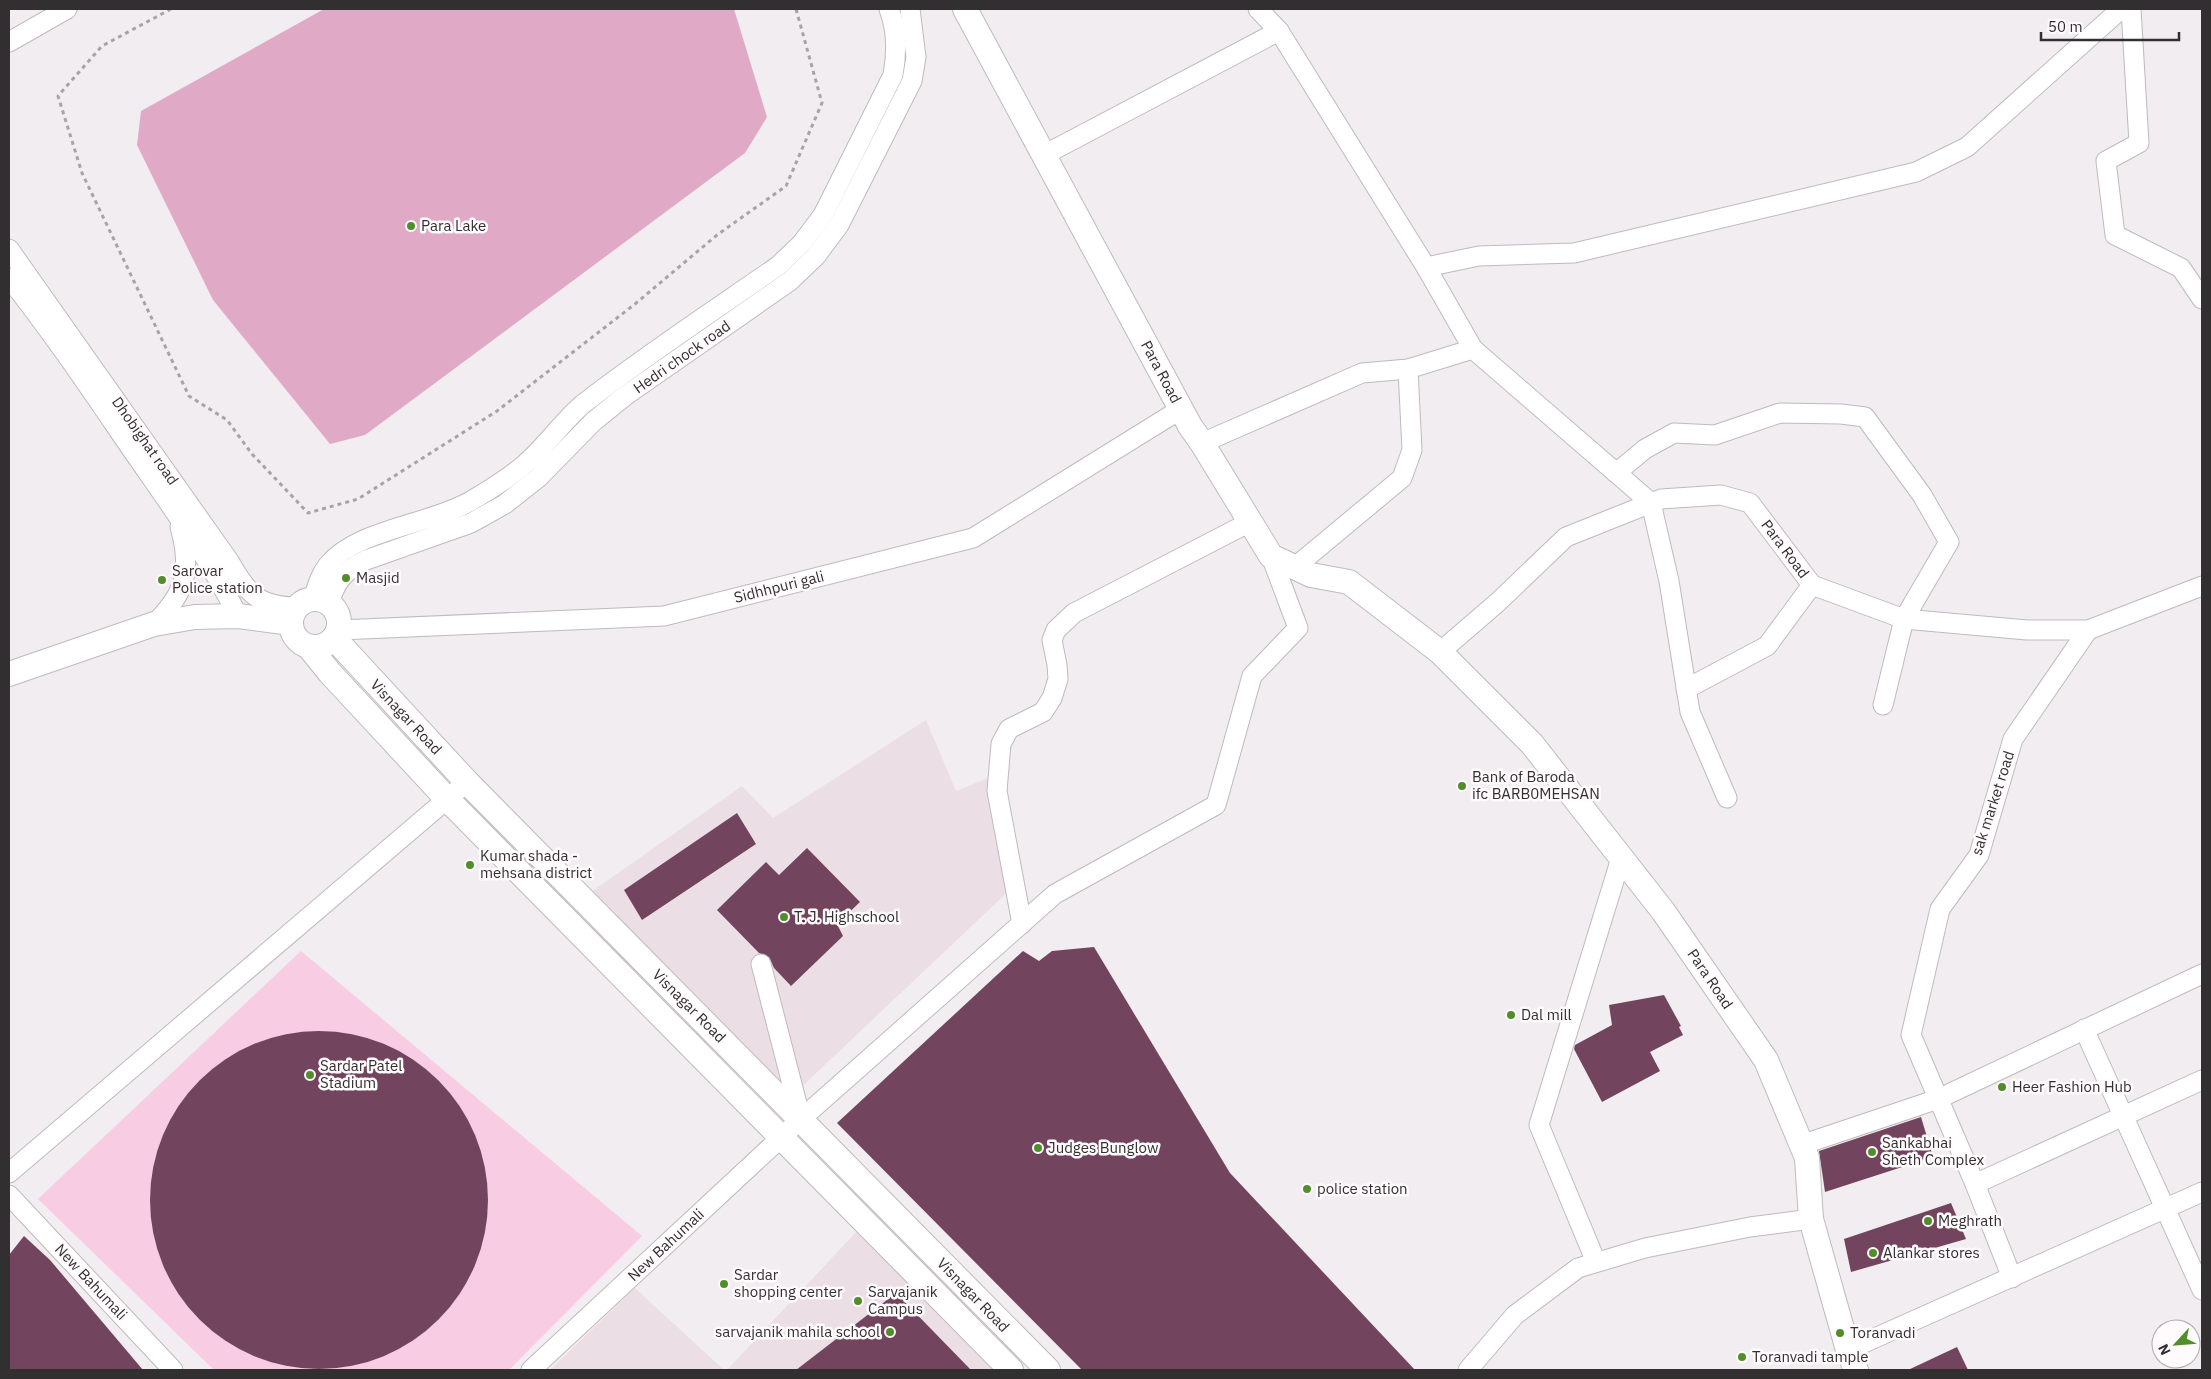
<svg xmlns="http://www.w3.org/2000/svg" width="2211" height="1379" font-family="'IBM Plex Sans',sans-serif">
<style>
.built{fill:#ebdfe5}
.green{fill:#f8cce3}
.water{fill:#e0aac7}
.building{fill:#72445e}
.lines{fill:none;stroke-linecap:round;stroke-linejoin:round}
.minor-casing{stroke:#bfbabc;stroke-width:21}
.major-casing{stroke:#bfbabc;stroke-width:26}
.path{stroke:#a8a4a6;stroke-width:3;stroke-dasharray:4 4;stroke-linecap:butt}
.minor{stroke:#fff;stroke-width:19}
.major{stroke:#fff;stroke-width:24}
.poi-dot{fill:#528d2c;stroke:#fffbfd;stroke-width:2}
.labels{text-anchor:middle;stroke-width:5;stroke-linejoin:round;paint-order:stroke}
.poi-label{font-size:15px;fill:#312f30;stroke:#fffbfd;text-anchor:start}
.street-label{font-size:15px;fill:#312f30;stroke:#fffbfd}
</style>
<rect width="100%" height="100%" fill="#f2edf0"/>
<!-- built -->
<g class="built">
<path d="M 926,720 L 956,791 L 993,776 L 1015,885 L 794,1094 L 591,892 L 742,786 L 773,818 Z"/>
<path d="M 857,1231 L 993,1370 L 727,1370 Z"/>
<path d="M 635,1288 L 724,1370 L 550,1370 Z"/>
</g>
<!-- green -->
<path class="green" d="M 301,951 L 642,1236 L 509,1370 L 214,1370 L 38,1199 Z"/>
<!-- water -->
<path class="water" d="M 324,9 L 734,9 L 767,117 L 745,153 L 365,435 L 330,444 L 213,300 L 137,145 L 141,111 Z"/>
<!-- building -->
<g class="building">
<path d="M 737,813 L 756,844 L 642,920 L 624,890 Z"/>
<path d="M 807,848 L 860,902 L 837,924 L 843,936 L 791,986 L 774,968 L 769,957 L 759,953 L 717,910 L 766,862 L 779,875 Z"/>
<path d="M 1094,947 L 1230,1173 L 1415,1370 L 1082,1370 L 837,1123 L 1023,951 L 1039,961 L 1052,951 Z"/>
<path d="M 1664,995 L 1681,1026 L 1679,1027 L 1683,1035 L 1650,1052 L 1660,1071 L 1602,1102 L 1574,1049 L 1575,1045 L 1612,1025 L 1609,1005 Z"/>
<circle cx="319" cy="1200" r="169"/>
<path d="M 1921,1117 L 1933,1157 L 1825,1192 L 1819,1151 Z"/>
<path d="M 1951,1203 L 1966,1239 L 1851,1272 L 1844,1239 Z"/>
<path d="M 24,1236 L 50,1260 L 143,1370 L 9,1370 L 9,1255 Z"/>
<path d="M 896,1293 L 971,1370 L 796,1370 Z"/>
<path d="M 1957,1347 L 1968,1370 L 1908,1370 Z"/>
</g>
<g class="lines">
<defs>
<g id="minor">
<path d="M 1258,9 L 1279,31 L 1426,267 L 1473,349 L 1651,503 L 1669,581 L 1690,712 L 1727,798"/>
<path d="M 2131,9 L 2139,143 L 2106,161 L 2115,235 L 2181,268 L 2202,299"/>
<path d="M 9,42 L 67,9"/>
<path d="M 1044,155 L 1279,31"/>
<path d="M 9,249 L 229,561 C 247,593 258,607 298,607"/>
<path d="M 1426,267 L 1479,256 L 1574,253 L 1916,172 L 1967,147 L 2121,9"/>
<path d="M 9,278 C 52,332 91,390 130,447 C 168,502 208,556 238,616"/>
<path d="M 1202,443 L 1362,373 L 1408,369 L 1473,349"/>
<path d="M 1616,473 L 1645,449 L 1674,433 L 1715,435 L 1780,413 L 1841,414 L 1865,417 L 1922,495 L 1949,542 L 1904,619 L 1883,705"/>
<path d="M 1295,567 L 1402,478 L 1412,450 L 1408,369"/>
<path d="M 313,599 C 317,587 320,575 328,565 C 358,529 428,525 469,502 C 488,491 508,479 525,464 C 546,446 562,422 583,404 C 646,355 713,311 778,266 L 802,243 L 823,215 L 893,75 C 897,53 897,30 889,9"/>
<path d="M 329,604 C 336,580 344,571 366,560 L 471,523 L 505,504 L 538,478 L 594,421 L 625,396 L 790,281 L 816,256 L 839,225 L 912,81 L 916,57 L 910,9"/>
<path d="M 154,624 C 186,593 192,570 180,527"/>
<path d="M 339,630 L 664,616 L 973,538 L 1181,409"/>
<path d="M 1440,652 L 1498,602 L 1566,537 L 1661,499 L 1721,495 L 1750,503 L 1812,585 L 1904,619 L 2027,630 L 2088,630 L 2202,586"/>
<path d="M 1686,689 L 1767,646 L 1812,585"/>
<path d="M 1022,924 L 997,791 L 1001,744 L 1009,729 L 1043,712 L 1052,698 L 1058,679 L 1057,665 L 1052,640 L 1056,630 L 1074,613 L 1250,522"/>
<path d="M 761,964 L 801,1119"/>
<path d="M 2084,1029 L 2202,1290"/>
<path d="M 1801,1145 L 1938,1099 L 2202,974"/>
<path d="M 9,1173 L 467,782"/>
<path d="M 1975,1184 L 2202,1080"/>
<path d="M 9,1195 L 173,1370"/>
<path d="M 1596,1262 L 1539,1125 L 1621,858"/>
<path d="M 2012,1278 L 1975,1184 L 1911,1035 L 1940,909 L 1979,855 L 2013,739 L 2088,630"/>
<path d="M 1848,1350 L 2202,1192"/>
<path d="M 531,1370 L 801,1119 L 1055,894 L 1216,805 L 1252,676 L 1298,628 L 1271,556"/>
<path d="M 1468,1370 L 1515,1315 L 1578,1268 L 1645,1248 L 1750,1227 L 1811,1219"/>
</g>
<g id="major">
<path d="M 965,9 L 1190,426 L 1202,443 L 1271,556 L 1311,575 L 1349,582 L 1440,652 L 1532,744 L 1663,911 L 1766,1060 L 1807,1158 L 1811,1219 L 1848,1350 L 1856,1370"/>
<circle cx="315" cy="623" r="24"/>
<path d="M 334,638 L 467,782 L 1048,1370"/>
<path d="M 309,647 L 330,673 L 447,799 L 1011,1370"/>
<path d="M 9,674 L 154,624 L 195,617 L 238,616 L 291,623"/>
</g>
</defs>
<!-- minor casing -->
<use href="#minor" class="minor-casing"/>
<!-- major casing -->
<use href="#major" class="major-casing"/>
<!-- path -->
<path class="path" d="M 171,9 L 102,46 L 58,96 L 82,173 L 189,396 L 227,420 L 252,454 L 308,513 L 358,499 L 497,411 L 635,304 L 717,235 L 786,186 L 822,103 L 796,9"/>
<!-- minor -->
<use href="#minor" class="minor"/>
<!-- major -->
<use href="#major" class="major"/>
</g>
<!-- markers -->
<g class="poi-dot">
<circle cx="411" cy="226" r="5"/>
<circle cx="346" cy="578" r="5"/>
<circle cx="162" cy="580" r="5"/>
<circle cx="1462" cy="786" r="5"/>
<circle cx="470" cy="865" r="5"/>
<circle cx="784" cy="917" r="5"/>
<circle cx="1511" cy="1015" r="5"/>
<circle cx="310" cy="1075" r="5"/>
<circle cx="2002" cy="1087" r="5"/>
<circle cx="1038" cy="1148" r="5"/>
<circle cx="1872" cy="1152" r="5"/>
<circle cx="1307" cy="1189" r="5"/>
<circle cx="1928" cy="1221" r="5"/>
<circle cx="1873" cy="1253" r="5"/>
<circle cx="724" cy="1284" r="5"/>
<circle cx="858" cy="1301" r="5"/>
<circle cx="890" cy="1332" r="5"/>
<circle cx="1840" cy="1333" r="5"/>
<circle cx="1742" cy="1357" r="5"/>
</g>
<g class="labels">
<!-- poi labels -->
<g class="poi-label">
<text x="421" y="231">Para Lake</text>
<text x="172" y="576">Sarovar<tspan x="172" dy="17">Police station</tspan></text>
<text x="356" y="583">Masjid</text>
<text x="1472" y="782">Bank of Baroda<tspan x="1472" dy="17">ifc BARB0MEHSAN</tspan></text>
<text x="480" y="861">Kumar shada -<tspan x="480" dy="17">mehsana district</tspan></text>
<text x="794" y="922">T. J. Highschool</text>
<text x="1521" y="1020">Dal mill</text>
<text x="320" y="1071">Sardar Patel<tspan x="320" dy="17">Stadium</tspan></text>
<text x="2012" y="1092">Heer Fashion Hub</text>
<text x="1882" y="1148">Sankabhai<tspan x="1882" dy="17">Sheth Complex</tspan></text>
<text x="1048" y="1153">Judges Bunglow</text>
<text x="1317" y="1194">police station</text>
<text x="1938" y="1226">Meghrath</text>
<text x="1883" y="1258">Alankar stores</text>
<text x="734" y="1280">Sardar<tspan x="734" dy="17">shopping center</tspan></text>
<text x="868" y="1297">Sarvajanik<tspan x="868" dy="17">Campus</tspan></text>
<text x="880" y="1337" text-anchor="end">sarvajanik mahila school</text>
<text x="1850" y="1338">Toranvadi</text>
<text x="1752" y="1362">Toranvadi tample</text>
</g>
<!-- street labels -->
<g class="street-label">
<text transform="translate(682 357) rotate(-35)" y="5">Hedri chock road</text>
<text transform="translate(1161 372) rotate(62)" y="5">Para Road</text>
<text transform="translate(145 441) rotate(55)" y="5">Dhobighat road</text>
<text transform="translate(1785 549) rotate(53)" y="5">Para Road</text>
<text transform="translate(779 587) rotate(-14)" y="5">Sidhhpuri gali</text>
<text transform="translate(406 717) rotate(47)" y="5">Visnagar Road</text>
<text transform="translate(1993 803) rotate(-72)" y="5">sak market road</text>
<text transform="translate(1710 979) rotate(56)" y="5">Para Road</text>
<text transform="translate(689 1006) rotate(45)" y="5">Visnagar Road</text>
<text transform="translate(666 1245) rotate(-43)" y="5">New Bahumali</text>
<text transform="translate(91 1282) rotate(47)" y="5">New Bahumali</text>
<text transform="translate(973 1295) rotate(46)" y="5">Visnagar Road</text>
</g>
</g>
<!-- border -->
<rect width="2211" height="1379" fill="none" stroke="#312f30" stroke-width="20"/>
<!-- north arrow -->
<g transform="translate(2176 1344) rotate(244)"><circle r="24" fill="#fffbfd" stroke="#ada9ab"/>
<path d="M0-4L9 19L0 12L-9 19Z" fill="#528d2c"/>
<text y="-8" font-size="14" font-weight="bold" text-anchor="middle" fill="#312f30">N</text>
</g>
<!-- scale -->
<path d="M2041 32v8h138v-8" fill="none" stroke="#312f30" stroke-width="2.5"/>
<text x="2048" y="32" font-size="15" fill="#312f30" stroke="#fffbfd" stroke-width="4" paint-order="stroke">50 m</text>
</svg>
